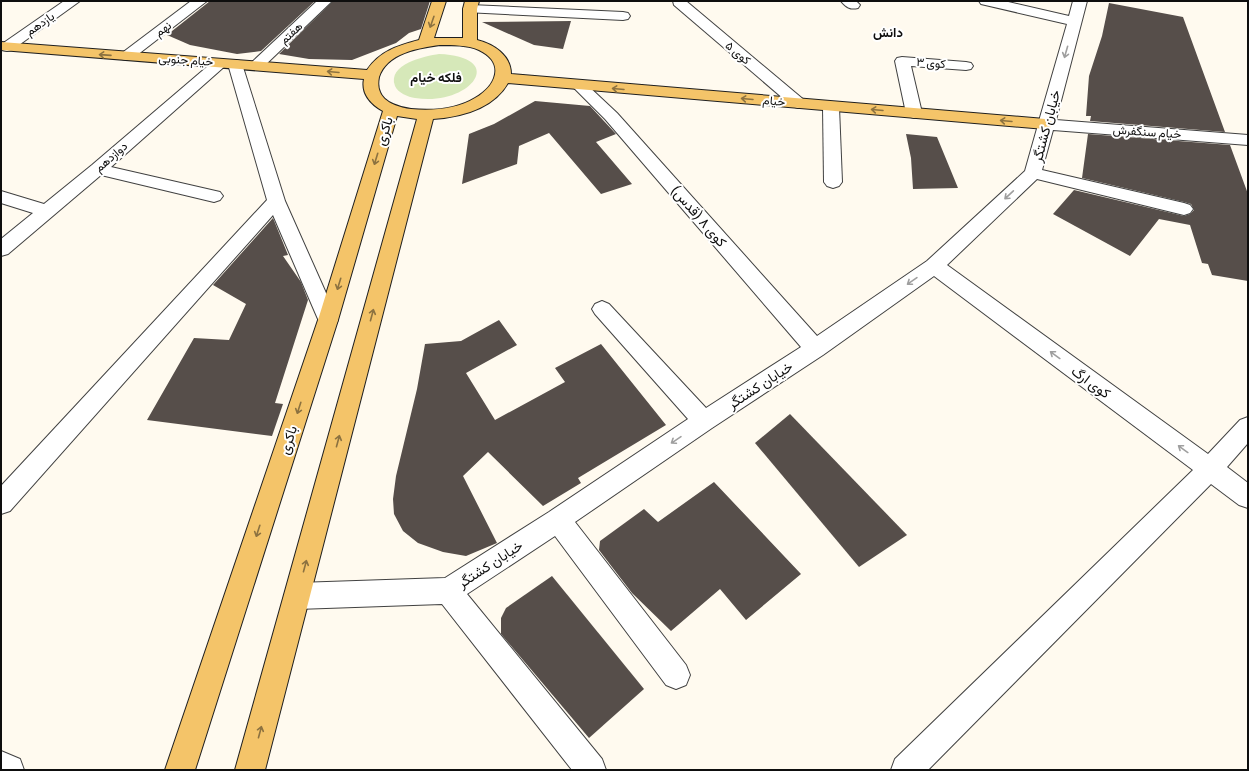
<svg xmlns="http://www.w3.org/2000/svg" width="1249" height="771" font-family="Literata,Vazirmatn,serif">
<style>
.green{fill:#d6e8b9}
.building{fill:#564e4a}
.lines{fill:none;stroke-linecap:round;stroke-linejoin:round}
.minor-casing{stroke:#414141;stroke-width:2}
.major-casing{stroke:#1f1f1f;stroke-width:2}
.minor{fill:#fff;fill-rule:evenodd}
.major{fill:#f4c469;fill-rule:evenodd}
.oneway{stroke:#8c7240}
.oneway2{stroke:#9f9f9f}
.labels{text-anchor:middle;stroke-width:4;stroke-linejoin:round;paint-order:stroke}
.far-street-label{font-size:12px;fill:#0e0e0e;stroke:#fff}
.far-neighbourhood-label{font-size:13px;font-weight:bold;fill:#0e0e0e;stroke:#fff}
.street-label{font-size:14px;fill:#0e0e0e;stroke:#fff}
</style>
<rect width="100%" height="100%" fill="#fffaef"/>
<!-- green -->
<path class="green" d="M 439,54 C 510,57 469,107 415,98 C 408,97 398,93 395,86 C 387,64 425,56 439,54 Z"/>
<!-- building -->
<g class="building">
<path d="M 210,1 L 315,1 L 261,51 L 237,54 L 190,45 L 167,35 Z"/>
<path d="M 333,1 L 430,1 L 421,29 L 409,33 L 396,43 L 352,60 L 309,59 L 279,54 Z"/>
<path d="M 1109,3 L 1183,17 L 1225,132 L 1090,121 L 1091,116 L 1086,116 L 1089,76 L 1102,36 Z"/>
<path d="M 571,21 L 563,49 L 534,45 L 482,22 Z"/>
<path d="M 535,101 L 590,106 L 616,134 L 596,142 L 632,184 L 601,194 L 549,133 L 519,146 L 517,164 L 462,184 L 469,134 L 494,124 Z"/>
<path d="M 906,134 L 937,137 L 958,188 L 913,189 L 911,158 Z"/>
<path d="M 1088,134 L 1230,145 L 1248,194 L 1248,281 L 1212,275 L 1208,264 L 1202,263 L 1190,225 L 1159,219 L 1130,256 L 1053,214 L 1074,190 L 1184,216 L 1190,214 L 1194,210 L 1191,204 L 1184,202 L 1082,178 Z"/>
<path d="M 273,218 L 288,255 L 283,256 L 301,282 L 308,300 L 275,403 L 283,404 L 272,436 L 147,420 L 194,338 L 229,340 L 246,304 L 213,285 Z"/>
<path d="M 499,320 L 517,345 L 466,373 L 495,420 L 565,382 L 555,368 L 601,344 L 666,425 L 578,478 L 581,483 L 543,506 L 488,452 L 463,476 L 497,543 L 466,556 L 443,552 L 418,543 L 403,531 L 394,514 L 393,499 L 396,476 L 417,389 L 425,344 L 461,341 Z"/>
<path d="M 790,414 L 907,535 L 859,567 L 755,443 Z"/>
<path d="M 714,482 L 801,574 L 746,620 L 720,589 L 671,631 L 632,593 L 599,550 L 600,541 L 644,509 L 658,522 Z"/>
<path d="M 552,576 L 644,689 L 589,738 L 501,634 L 501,618 L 506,608 Z"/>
</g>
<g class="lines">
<defs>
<g id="minor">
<path d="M 64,1 L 80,1 L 12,50 L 7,51 L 2,50 L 2,44 Z"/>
<path d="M 191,1 L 207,1 L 132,59 L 127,60 L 122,59 L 120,56 L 122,53 Z"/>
<path d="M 317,1 L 332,1 L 261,69 L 256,70 L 251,69 L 249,66 L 251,63 Z"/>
<path d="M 673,1 L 686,1 L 804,100 L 806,103 L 804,106 L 798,108 L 792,106 L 674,5 Z"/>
<path d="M 841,1 L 856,1 L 860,5 L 858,8 C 850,10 846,7 841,1 Z"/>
<path d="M 979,1 L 1004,1 L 1069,16 L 1073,1 L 1087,1 L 1056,120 L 1248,135 L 1248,145 L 1053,130 L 1042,170 L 1184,203 L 1190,205 L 1193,209 L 1190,213 L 1184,215 L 1037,179 L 947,265 L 1208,454 L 1240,420 L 1248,417 L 1248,443 L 1227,467 L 1248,483 L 1248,508 L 1239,505 L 1211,484 L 928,770 L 891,770 L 895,759 L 1193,470 L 934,276 L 823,355 L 712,428 L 575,522 L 686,665 L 690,675 L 686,685 L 676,689 L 666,685 L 555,536 L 467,594 L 602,759 L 606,770 L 572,770 L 442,604 L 297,609 L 288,605 L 284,596 L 288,587 L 297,583 L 445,578 L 549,512 L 688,419 L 595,314 L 592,309 L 595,304 L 602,301 L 609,304 L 706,408 L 801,347 L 605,119 L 572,86 L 575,83 L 580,81 L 585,83 L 617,113 L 817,336 L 927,261 L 1025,171 L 1038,125 L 1037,124 L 1039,121 L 1067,24 L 981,4 Z"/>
<path d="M 470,5 L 623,12 L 628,13 L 630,16 L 628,19 L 623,20 L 465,12 L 463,9 L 465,6 Z"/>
<path d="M 902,57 L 966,62 L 971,63 L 973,66 L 971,69 L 966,70 L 911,66 L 922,113 L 920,116 L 914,118 L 908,116 L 906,113 L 895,61 L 897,58 Z"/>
<path d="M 220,59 L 225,60 L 227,63 L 225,66 L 111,167 L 220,192 L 223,196 L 220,200 L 214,202 L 101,175 L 8,254 L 1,256 L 1,239 L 33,213 L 1,203 L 1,191 L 44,204 L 92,165 L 215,60 Z"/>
<path d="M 235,60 L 240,61 L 242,64 L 285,201 L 338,320 L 335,326 L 328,328 L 321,326 L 273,215 L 10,511 L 1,514 L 1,486 L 267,200 L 228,64 L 230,61 Z"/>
<path d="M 831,102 L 837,104 L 839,107 L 842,182 L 839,186 L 833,188 L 827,186 L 824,182 L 823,107 L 825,104 Z"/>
<path d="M 1,751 L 20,759 L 24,770 L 1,770 Z"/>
</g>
<path id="major" d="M 432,1 L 446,1 L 434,38 L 463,38 L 463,9 L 465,1 L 479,1 L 477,9 L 477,40 C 493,44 511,55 511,74 L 1045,119 L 1051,121 L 1053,124 L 1051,127 L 1045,129 L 508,83 C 493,109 461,117 433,119 L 265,770 L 235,770 L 417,119 L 397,116 L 338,320 L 195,770 L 165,770 L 318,320 L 383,111 C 370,104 361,93 364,79 L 1,50 L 1,42 L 367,70 C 380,51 397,46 419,40 ZM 440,45 C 453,45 467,45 479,50 C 506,63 496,86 475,98 C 457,109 432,111 411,109 C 401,108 384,103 380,92 C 378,88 378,82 379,77 C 387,53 418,48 440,45 Z"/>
</defs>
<!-- minor casing -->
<use href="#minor" class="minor-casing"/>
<!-- major casing -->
<use href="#major" class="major-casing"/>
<!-- minor -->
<use href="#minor" class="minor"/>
<!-- major -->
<use href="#major" class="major"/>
</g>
<!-- one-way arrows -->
<defs><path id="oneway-shaft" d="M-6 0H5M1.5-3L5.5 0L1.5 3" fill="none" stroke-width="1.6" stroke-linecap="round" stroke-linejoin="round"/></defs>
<g class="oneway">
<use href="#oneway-shaft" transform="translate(432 22) rotate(109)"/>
<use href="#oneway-shaft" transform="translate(105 55) rotate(-176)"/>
<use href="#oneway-shaft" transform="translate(333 72) rotate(-175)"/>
<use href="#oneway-shaft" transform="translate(618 89) rotate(-175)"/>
<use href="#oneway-shaft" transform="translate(747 99) rotate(-175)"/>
<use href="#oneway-shaft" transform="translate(877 110) rotate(-175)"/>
<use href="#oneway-shaft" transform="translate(1006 121) rotate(-175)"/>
<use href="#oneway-shaft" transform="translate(376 159) rotate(107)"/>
<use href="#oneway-shaft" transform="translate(339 284) rotate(107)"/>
<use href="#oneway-shaft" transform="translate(372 315) rotate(-75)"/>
<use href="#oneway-shaft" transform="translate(299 408) rotate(108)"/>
<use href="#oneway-shaft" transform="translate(338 441) rotate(-75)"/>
<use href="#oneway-shaft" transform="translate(258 531) rotate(108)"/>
<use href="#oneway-shaft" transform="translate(305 566) rotate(-75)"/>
<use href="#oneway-shaft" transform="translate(260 732) rotate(-75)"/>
</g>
<g class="oneway2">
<use href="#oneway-shaft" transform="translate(1066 52) rotate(106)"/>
<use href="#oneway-shaft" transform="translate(1009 195) rotate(137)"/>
<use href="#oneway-shaft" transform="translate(912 281) rotate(145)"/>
<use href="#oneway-shaft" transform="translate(1055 355) rotate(-144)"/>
<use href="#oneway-shaft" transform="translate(676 440) rotate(146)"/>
<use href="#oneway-shaft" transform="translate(1183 449) rotate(-144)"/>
</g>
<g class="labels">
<!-- far-street labels -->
<g class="far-street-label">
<text transform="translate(40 24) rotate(-35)" y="4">یازدهم</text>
<text transform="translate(163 29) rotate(-37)" y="4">نهم</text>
<text transform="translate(291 33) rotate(-43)" y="4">هفتم</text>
<text transform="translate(738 53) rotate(40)" y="4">کوی ۵</text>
<text transform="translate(186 60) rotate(4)" y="4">خیام جنوبی</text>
<text transform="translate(931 63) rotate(5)" y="4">کوی ۳</text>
<text transform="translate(774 101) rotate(5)" y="4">خیام</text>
<text transform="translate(1147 132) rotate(4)" y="4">خیام سنگفرش</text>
<text transform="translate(111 157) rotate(-41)" y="4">دوازدهم</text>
</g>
<!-- far-neighbourhood labels -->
<g class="far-neighbourhood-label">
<text x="888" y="37">دانش</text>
<text x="436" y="82">فلکه خیام</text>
</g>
<!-- street labels -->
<g class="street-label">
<text transform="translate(1046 126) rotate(-75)" y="5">خیابان کشتگر</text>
<text transform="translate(384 131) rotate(-73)" y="5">باکری</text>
<text transform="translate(699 216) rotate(49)" y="5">کوی ۸ (قدس)</text>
<text transform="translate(1091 382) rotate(36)" y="5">کوی ارگ</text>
<text transform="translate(760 385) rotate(-33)" y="5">خیابان کشتگر</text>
<text transform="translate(288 440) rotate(-72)" y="5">باکری</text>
<text transform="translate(490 564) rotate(-33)" y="5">خیابان کشتگر</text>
</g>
</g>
<!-- border -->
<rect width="1249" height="771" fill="none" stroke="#0e0e0e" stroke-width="4"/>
</svg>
